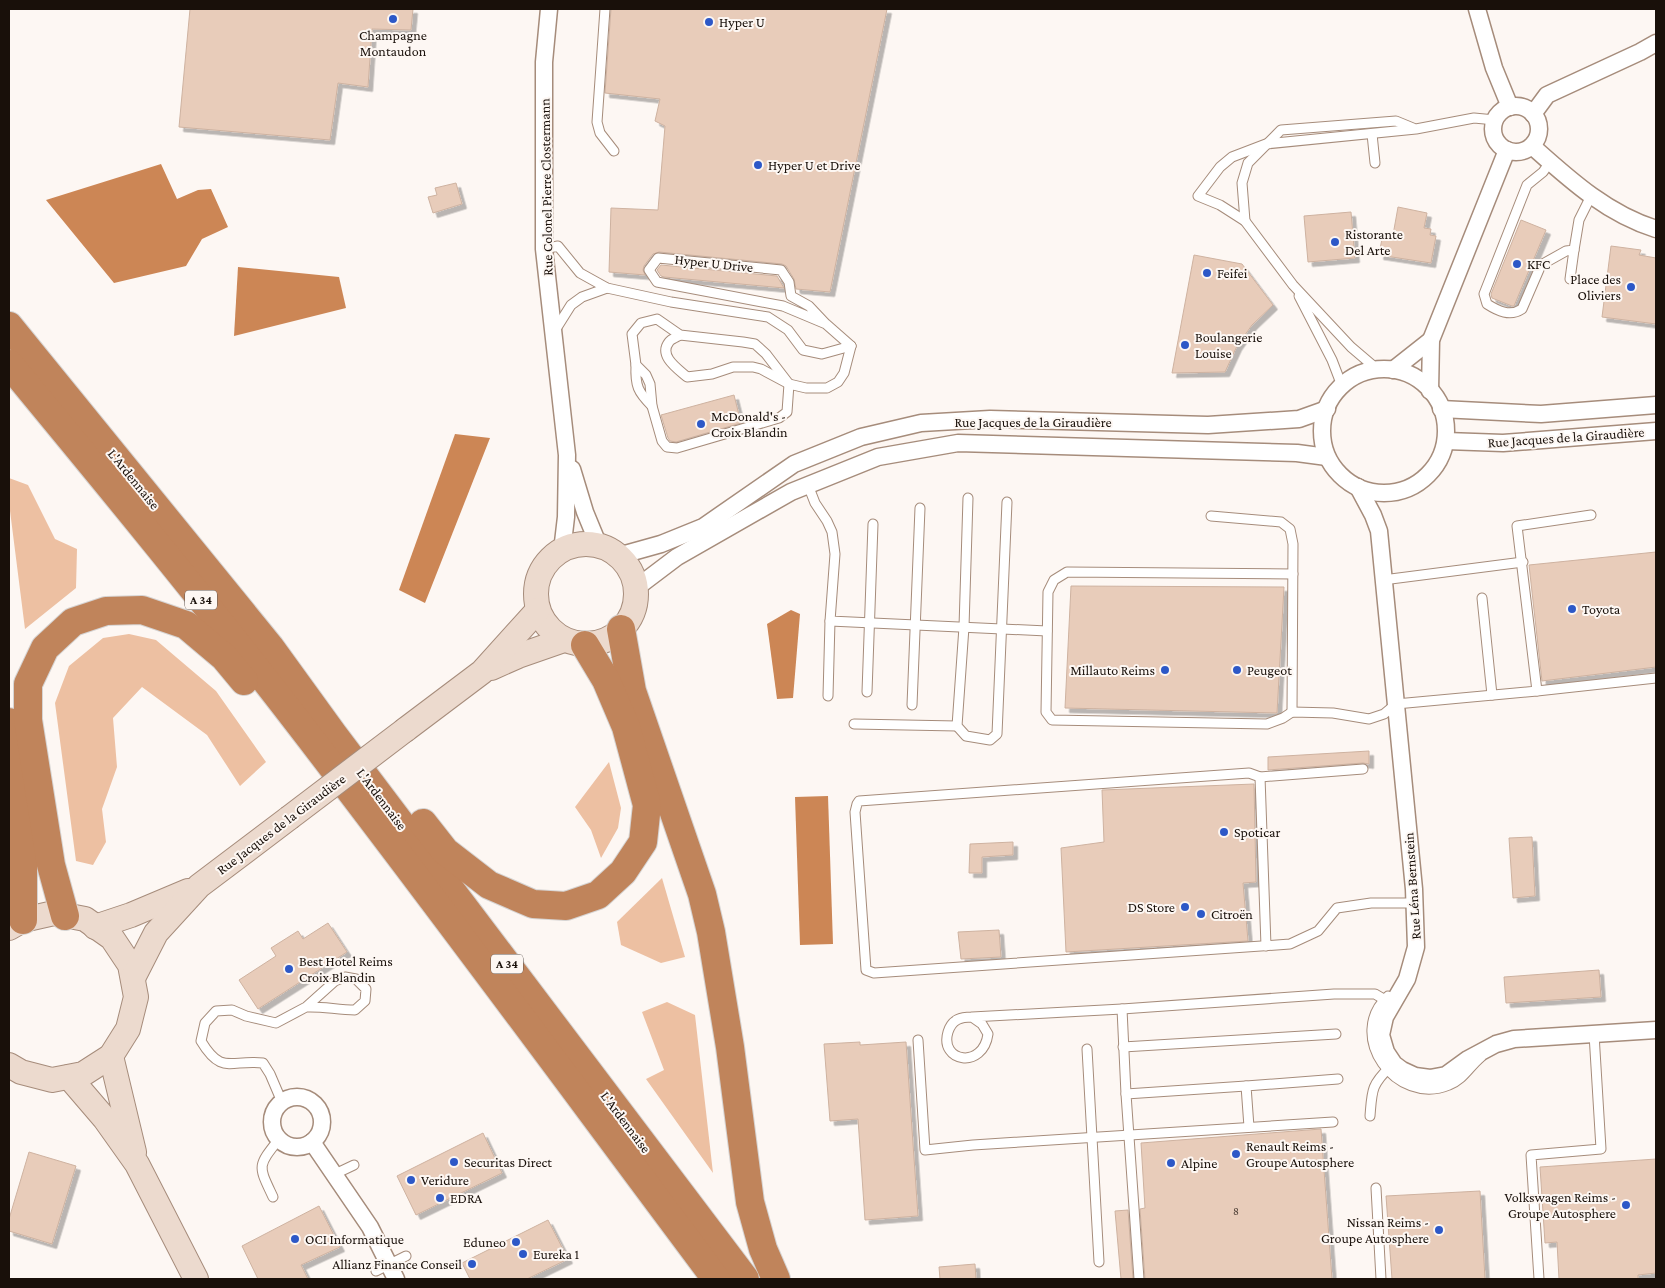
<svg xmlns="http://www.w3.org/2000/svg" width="1665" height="1288" font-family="'Crimson Pro',serif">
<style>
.green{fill:#edc0a2}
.water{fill:#cc8655}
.building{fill:#e8ccba;stroke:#ceb2a0;filter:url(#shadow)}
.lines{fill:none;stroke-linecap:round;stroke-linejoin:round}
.lane-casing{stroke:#a68c7b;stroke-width:11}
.street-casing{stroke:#a68c7b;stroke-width:19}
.secondary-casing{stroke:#a68c7b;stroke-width:26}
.highway-casing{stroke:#d6d4d3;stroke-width:30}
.lane{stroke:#fff;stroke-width:9}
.street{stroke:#fff;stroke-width:16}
.secondary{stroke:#ecdace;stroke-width:24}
.highway{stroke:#c0845b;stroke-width:28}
.secondary-bridge-casing{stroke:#a68c7b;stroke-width:26;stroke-linecap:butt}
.secondary-bridge{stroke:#ecdace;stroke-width:24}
.poi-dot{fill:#2d58c7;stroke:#fdf7f3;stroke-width:2}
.labels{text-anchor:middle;stroke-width:4;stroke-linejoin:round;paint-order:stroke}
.number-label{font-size:11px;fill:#4d3f36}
.shield{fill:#fdf7f3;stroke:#5d5550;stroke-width:1}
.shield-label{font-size:12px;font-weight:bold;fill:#19100a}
.poi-label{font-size:14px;fill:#19100a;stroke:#fdf7f3;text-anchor:start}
.street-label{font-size:14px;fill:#19100a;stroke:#fdf7f3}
</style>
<defs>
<filter id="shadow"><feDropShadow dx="4.5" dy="4.5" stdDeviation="0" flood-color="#0004"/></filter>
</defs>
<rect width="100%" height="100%" fill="#fdf7f3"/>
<!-- green -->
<g class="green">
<path d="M 9,478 L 28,485 L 55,539 L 77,549 L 76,588 L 25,629 L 9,503 Z"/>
<path d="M 129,634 L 156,640 L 216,691 L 266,762 L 240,786 L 207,735 L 142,687 L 113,718 L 117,767 L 102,809 L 106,842 L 93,865 L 76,861 L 55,703 L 69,666 L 103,638 Z"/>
<path d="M 609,762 L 621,808 L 618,828 L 601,858 L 591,830 L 575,807 Z"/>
<path d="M 662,878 L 685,957 L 661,963 L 621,945 L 617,922 Z"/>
<path d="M 667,1002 L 695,1015 L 713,1173 L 646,1079 L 664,1070 L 642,1012 Z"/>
</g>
<!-- water -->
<g class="water">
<path d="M 161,164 L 177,199 L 198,190 L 211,189 L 228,227 L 202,239 L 186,266 L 114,283 L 46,200 Z"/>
<path d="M 238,267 L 339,277 L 346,308 L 234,336 Z"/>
<path d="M 455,434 L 490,438 L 425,603 L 399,590 Z"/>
<path d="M 791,610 L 800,614 L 793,698 L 777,699 L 767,624 Z"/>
<path d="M 828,796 L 833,944 L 800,945 L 795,797 Z"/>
</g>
<!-- building -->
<g class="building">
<path d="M 190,9 L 413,9 L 411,30 L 372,29 L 368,87 L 338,83 L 330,140 L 179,127 Z"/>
<path d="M 611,9 L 887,9 L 830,292 L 796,289 L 794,279 L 786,266 L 782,264 L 659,252 L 653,254 L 644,266 L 643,270 L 645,275 L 609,272 L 611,208 L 658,210 L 665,126 L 655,121 L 660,99 L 605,93 Z"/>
<path d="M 456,183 L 462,204 L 433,213 L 428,197 L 437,195 L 435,188 Z"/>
<path d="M 1398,207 L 1427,213 L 1424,228 L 1431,229 L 1430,235 L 1436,236 L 1431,263 L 1379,255 L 1383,233 L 1393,235 Z"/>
<path d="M 1351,212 L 1355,258 L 1308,262 L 1304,216 Z"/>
<path d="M 1521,220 L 1546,230 L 1514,306 L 1512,306 L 1492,298 L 1491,294 Z"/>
<path d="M 1611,246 L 1641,250 L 1639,255 L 1656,258 L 1656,324 L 1602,317 Z"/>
<path d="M 1194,255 L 1242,264 L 1273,305 L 1252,325 L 1237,346 L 1225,372 L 1172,373 Z"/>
<path d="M 661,265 L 777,276 L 784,288 L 664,277 L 661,276 L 657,270 Z"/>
<path d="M 734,395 L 741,423 L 676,442 L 670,441 L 668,438 L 661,415 Z"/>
<path d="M 1656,552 L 1656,667 L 1542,681 L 1529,565 Z"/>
<path d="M 1071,586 L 1284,587 L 1277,713 L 1065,708 Z"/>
<path d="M 1369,751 L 1369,764 L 1363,763 L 1268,770 L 1268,757 Z"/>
<path d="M 1254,784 L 1256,882 L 1243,883 L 1248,941 L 1066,952 L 1061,848 L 1104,842 L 1102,790 Z"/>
<path d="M 1532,837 L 1535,896 L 1513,898 L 1509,838 Z"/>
<path d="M 1013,842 L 1013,855 L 982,857 L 982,873 L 969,873 L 970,844 Z"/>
<path d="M 328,923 L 347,952 L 258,1009 L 239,980 L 276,956 L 271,948 L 298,931 L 303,939 Z"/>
<path d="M 999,930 L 1001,957 L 961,959 L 958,932 Z"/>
<path d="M 1599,970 L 1601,997 L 1506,1003 L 1504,977 Z"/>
<path d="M 860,1042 L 860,1045 L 906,1042 L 918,1216 L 865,1220 L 858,1119 L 830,1121 L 824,1044 Z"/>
<path d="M 1321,1129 L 1332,1279 L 1145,1279 L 1140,1209 L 1145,1208 L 1141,1143 Z"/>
<path d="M 483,1133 L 502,1173 L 416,1215 L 397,1176 Z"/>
<path d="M 29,1152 L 76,1166 L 52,1244 L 9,1231 L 9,1219 Z"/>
<path d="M 1656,1159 L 1656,1273 L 1638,1275 L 1638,1279 L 1559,1279 L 1557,1242 L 1545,1243 L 1540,1167 Z"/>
<path d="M 1480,1191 L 1485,1279 L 1392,1279 L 1386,1196 Z"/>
<path d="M 319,1206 L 340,1247 L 301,1265 L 308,1279 L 258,1279 L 242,1246 Z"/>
<path d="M 1128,1210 L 1133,1279 L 1121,1279 L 1115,1211 Z"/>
<path d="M 548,1220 L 568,1259 L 527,1279 L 470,1279 L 462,1263 Z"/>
<path d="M 975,1264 L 976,1279 L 940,1279 L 939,1267 Z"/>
</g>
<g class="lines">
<defs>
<g id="lane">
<path d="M 605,9 L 597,122 L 600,133 L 614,151"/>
<path d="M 1372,134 L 1375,163"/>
<path d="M 1550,162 L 1543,172 L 1527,185 L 1484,294 L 1487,304 C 1498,311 1510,317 1522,309 L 1541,265 L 1566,251 L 1574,250 L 1579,220 L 1591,196"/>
<path d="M 1245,221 L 1242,183 L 1248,163 L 1281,130 L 1396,121 L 1413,128"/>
<path d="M 544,249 L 558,246 L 580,273 L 607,288 L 671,302 L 768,317 L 788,330 L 803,350 L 822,354 L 851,346"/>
<path d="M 1570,279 L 1574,250"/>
<path d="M 1299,296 L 1332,360 L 1342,386"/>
<path d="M 657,319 L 680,335 L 743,342 L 755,344 L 766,354 L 789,384 L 787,412 L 779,418 L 677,448 L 667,447 L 662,441 L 652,406 L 650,384 L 646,375 L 636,365 L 632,334 L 641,323 Z"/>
<path d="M 826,324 L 783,306 L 657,282 L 649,270 L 658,258 L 781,270 L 789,282 L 791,296 L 809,306 L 826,324 L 851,346"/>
<path d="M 554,332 L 571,305 L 582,297 L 607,288"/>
<path d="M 680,335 C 677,337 671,339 669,342 C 658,356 678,369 687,377 L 712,374 L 733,367 L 753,367 L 761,369 L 789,384 L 806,388 L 827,388 L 838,382 L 844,373 L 851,346"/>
<path d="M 636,365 C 635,386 638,392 652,406"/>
<path d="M 1378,370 L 1351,347 L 1293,285 L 1245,221 L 1220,205 L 1198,196 L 1220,167 L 1232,157 L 1266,144 L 1416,129 L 1474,118 L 1495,120"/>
<path d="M 808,485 L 815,503 L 827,521 L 832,532 L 835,554 L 830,621 L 1047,631"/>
<path d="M 968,498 L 964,627 L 957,726 L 966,736 L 990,740 L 997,734 L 1007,502"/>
<path d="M 1211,516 L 1281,522 L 1290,529 L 1293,544 L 1292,712"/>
<path d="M 1293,574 L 1067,572 L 1054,580 L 1048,592 L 1046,712 L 1052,720 L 1267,724 L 1283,718 L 1292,712 L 1333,713 L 1369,719 L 1384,714 L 1396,704 L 1537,691 L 1517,526 L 1591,515"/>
<path d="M 1383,580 L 1523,562"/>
<path d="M 1482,598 L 1492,695"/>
<path d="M 1537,691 L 1656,678"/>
<path d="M 867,692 L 873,524"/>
<path d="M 828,696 L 830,621"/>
<path d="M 912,705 L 920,508"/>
<path d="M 854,724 L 957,726"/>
<path d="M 1363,769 L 1260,777 L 1249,773 L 859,801 L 857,804 L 855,812 L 866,970 L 874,973 L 1290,944 L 1318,931 L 1337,908 L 1371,903 L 1414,903"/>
<path d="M 1260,777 L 1266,946"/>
<path d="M 1388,996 C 1345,1035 1396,1107 1449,1085 C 1463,1080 1469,1067 1481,1057"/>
<path d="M 1122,1009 L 1126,1094"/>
<path d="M 972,1017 L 982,1024 L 988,1034 C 983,1070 939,1062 948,1032 C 952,1019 961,1017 972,1017 L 1122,1009 L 1334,994 L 1375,994 L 1392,1004"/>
<path d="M 918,1040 L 925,1150 L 973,1145 L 1333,1122"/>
<path d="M 1123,1047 L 1336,1034"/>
<path d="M 1087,1049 L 1099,1262"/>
<path d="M 282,1102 L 270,1074 L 263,1063 C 231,1059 222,1076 201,1041 L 205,1023 L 216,1011 L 232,1010 L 246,1016 L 276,1023 L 306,1007 L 335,981 L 345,977 L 356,979 L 366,989 L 365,1001 L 355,1010 C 338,1010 322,1006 306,1007"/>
<path d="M 1370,1116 C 1372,1091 1371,1085 1390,1067"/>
<path d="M 1249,1127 L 1246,1086 L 1338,1079"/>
<path d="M 335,1174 L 354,1165"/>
<path d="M 1376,1188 L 1381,1279"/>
<path d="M 273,1197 C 258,1165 257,1167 279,1139"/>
<path d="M 376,1271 L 406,1256"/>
<path d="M 1139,1279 L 1126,1094 L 1246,1086"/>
<path d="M 1539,1279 L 1531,1155 L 1601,1149 L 1594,1034"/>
</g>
<g id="street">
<path d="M 549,9 L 544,62 L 544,249 L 567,455 L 566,517 L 562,551"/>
<path d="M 1477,9 L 1494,68 L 1510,107"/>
<circle cx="1516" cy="129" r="23"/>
<path d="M 1533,114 L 1547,95 L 1640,52 L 1656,43"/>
<path d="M 1532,146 C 1569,179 1607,214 1656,229"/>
<circle cx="1384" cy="431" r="62"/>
<path d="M 1393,370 L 1431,340"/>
<path d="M 1430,391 L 1431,340 L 1507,150"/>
<path d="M 1441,409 L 1541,414 L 1656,405"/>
<path d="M 1446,441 L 1503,443 L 1656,431"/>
<path d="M 572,469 L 585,512 L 599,546"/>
<path d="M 1358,487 L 1373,515 L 1379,531 L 1414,889 L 1416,947 L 1407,979 L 1385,1017 L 1381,1035 L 1386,1052 L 1394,1064 L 1402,1070 L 1415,1076 L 1430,1078 L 1446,1075 L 1468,1059 L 1496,1044 L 1514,1039 L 1656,1030"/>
<path d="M 618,556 L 661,544 L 703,527 L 794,464 L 861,437 L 921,423 L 990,419 L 1208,425 L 1299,419 L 1327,409"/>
<path d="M 636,588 L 677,557 L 791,492 L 878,457 L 958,443 L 1297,453 L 1327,457"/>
<circle cx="297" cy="1122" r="25"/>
<path d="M 312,1142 L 370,1227 L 396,1279"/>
</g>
<g id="secondary">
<circle cx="586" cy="594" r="50"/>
<path d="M 491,668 L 518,656 L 564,640"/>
<path d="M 405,730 L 482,672 L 538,610"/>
<path d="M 95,927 L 131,915 L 188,891"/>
<path d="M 9,928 L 23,920 L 54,913 L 85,919 L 112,938 L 130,965 L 136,997 L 128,1029 L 111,1056 L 83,1074 L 52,1080 L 21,1072 L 9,1065"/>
<path d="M 133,978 L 156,933 L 199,886 L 289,818"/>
<path d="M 111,1056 L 134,1152"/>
<path d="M 69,1077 L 105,1119 L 137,1164 L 196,1279"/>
</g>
<g id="highway">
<path d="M 9,326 L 270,647 L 333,734 L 745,1279"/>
<path d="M 9,364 C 99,473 189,582 276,694 C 426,887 570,1084 716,1279"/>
<path d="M 621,629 L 632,691 L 702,894 L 711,932 L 730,1047 L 750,1202 L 763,1249 L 776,1279"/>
<path d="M 9,722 L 20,808 L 23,853 L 23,920"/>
<path d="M 423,823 L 445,851 L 489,885 L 533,904 L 566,906 L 598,895 L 623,872 L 643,842 L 647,805 L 626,727 L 606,680 L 585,645"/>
<path d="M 65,916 L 51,865 L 28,720 L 28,684 L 45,648 L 73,622 L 106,611 L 142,610 L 186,625 L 224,657 L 244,681"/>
</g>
</defs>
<!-- lane casing -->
<use href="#lane" class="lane-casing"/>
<!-- street casing -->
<use href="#street" class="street-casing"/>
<!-- secondary casing -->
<use href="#secondary" class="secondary-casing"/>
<!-- highway casing -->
<use href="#highway" class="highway-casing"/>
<!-- lane -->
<use href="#lane" class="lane"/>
<!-- street -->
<use href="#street" class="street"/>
<!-- secondary -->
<use href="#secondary" class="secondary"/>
<!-- highway -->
<use href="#highway" class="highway"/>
<defs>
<path id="secondary-bridge" d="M 289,818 L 405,730"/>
</defs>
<!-- secondary-bridge casing -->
<use href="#secondary-bridge" class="secondary-bridge-casing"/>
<!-- secondary-bridge -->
<use href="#secondary-bridge" class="secondary-bridge"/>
</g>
<!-- markers -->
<g class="poi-dot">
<circle cx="393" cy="19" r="5"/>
<circle cx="709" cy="22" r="5"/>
<circle cx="758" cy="165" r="5"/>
<circle cx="1335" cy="242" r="5"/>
<circle cx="1517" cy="264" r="5"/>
<circle cx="1207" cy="273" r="5"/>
<circle cx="1631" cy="287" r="5"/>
<circle cx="1185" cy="345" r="5"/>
<circle cx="701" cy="424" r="5"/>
<circle cx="1572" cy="609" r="5"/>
<circle cx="1165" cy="670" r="5"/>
<circle cx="1237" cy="670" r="5"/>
<circle cx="1224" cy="832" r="5"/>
<circle cx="1185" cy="907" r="5"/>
<circle cx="1201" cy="914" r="5"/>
<circle cx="289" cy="969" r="5"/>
<circle cx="1236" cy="1154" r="5"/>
<circle cx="454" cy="1162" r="5"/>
<circle cx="1171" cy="1163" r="5"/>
<circle cx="411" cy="1180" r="5"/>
<circle cx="440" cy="1198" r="5"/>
<circle cx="1626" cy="1205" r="5"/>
<circle cx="1439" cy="1230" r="5"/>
<circle cx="295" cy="1239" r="5"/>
<circle cx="516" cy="1242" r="5"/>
<circle cx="523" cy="1254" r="5"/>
<circle cx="472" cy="1264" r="5"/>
</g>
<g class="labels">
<!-- number labels -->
<g class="number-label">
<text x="1236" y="1215">8</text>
</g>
<!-- shield labels -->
<g class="shield">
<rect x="185" y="590.5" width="32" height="19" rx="4"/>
<rect x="491" y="954.5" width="32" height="19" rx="4"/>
</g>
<g class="shield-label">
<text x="201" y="604">A 34</text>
<text x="507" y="968">A 34</text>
</g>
<!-- poi labels -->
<g class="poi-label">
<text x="719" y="27">Hyper U</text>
<text x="393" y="40" text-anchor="middle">Champagne<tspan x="393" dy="16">Montaudon</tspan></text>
<text x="768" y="170">Hyper U et Drive</text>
<text x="1345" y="239">Ristorante<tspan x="1345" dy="16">Del Arte</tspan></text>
<text x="1527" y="269">KFC</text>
<text x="1217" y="278">Feifei</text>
<text x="1621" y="284" text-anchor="end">Place des<tspan x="1621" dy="16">Oliviers</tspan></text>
<text x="1195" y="342">Boulangerie<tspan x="1195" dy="16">Louise</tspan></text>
<text x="711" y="421">McDonald's -<tspan x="711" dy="16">Croix Blandin</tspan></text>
<text x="1582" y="614">Toyota</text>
<text x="1155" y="675" text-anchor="end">Millauto Reims</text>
<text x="1247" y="675">Peugeot</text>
<text x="1234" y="837">Spoticar</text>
<text x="1175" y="912" text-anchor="end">DS Store</text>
<text x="1211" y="919">Citroën</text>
<text x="299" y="966">Best Hotel Reims<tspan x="299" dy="16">Croix Blandin</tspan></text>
<text x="1246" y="1151">Renault Reims -<tspan x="1246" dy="16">Groupe Autosphere</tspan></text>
<text x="464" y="1167">Securitas Direct</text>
<text x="1181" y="1168">Alpine</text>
<text x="421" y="1185">Veridure</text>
<text x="1616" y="1202" text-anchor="end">Volkswagen Reims -<tspan x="1616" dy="16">Groupe Autosphere</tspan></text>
<text x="450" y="1203">EDRA</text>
<text x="1429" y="1227" text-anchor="end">Nissan Reims -<tspan x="1429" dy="16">Groupe Autosphere</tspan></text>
<text x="305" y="1244">OCI Informatique</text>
<text x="506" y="1247" text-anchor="end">Eduneo</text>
<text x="533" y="1259">Eureka 1</text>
<text x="462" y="1269" text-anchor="end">Allianz Finance Conseil</text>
</g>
<!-- street labels -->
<g class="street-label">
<text transform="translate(546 187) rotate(-91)" y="5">Rue Colonel Pierre Clostermann</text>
<text transform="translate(714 263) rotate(6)" y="5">Hyper U Drive</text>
<text x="1033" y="427">Rue Jacques de la Giraudière</text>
<text transform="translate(1566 437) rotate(-4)" y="5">Rue Jacques de la Giraudière</text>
<text transform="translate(134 479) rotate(51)" y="5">L'Ardennaise</text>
<text transform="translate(382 799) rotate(53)" y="5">L'Ardennaise</text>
<text transform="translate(281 824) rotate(-37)" y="5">Rue Jacques de la Giraudière</text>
<text transform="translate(1412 886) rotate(-94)" y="5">Rue Léna Bernstein</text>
<text transform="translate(626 1122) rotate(53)" y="5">L'Ardennaise</text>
</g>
</g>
<!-- border -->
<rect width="1665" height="1288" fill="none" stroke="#19100a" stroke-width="20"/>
</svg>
